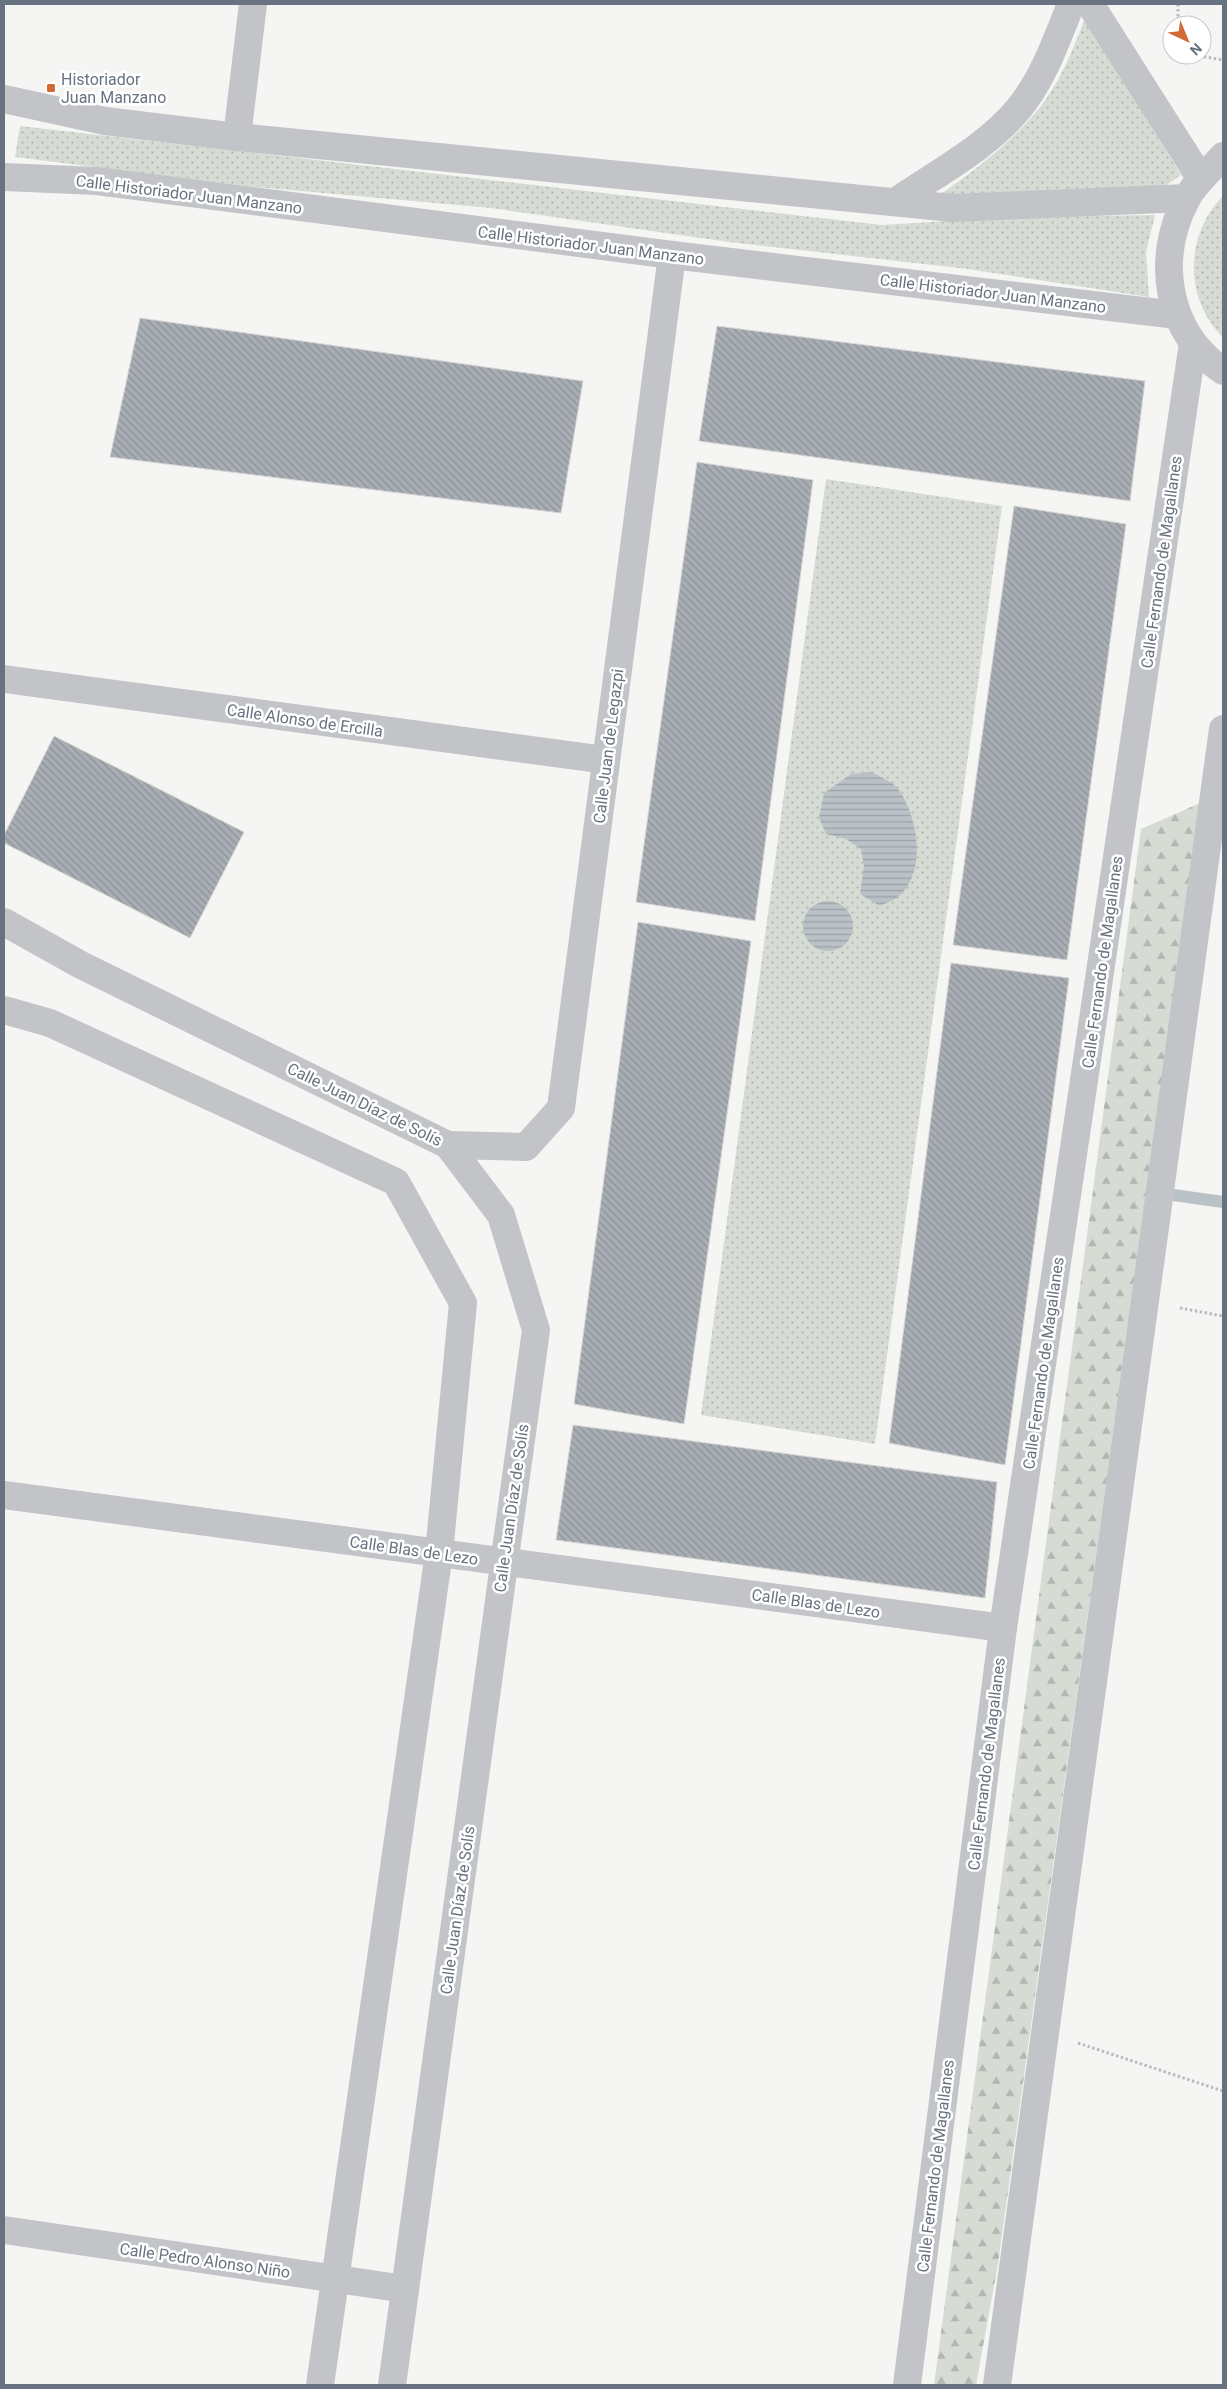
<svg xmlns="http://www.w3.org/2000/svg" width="1227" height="2389" font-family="Roboto,sans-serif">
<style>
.grass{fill:url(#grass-dots)}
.forest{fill:url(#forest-firs)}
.water{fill:url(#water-rules)}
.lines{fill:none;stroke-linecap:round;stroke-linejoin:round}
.stream{stroke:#bac2c7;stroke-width:12}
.building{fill:url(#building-back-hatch);stroke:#d7d7d5}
.path{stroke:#b9bbbe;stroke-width:3;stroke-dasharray:2.5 2.5;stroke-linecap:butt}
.minor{stroke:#c2c4c8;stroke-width:28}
.tertiary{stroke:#c2c4c8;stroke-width:28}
.poi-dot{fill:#d26a36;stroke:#fff;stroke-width:2}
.labels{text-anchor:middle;stroke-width:5;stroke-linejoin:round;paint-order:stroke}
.poi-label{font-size:16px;fill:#687381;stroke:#fff;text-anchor:start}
.street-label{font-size:16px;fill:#687381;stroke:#fff}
</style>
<defs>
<pattern id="grass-dots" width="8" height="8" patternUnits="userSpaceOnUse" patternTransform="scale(1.25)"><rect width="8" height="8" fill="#d6dcd4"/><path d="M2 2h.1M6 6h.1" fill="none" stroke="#b1b7b1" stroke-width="1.8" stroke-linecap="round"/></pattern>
<pattern id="forest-firs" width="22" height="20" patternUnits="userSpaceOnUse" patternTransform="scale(1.25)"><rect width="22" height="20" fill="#d6dcd4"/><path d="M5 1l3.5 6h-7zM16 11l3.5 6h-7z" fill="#b1b7b1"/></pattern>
<pattern id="water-rules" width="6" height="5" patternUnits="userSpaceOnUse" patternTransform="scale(1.25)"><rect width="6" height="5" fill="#bac2c7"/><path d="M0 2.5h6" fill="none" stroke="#9ba2a7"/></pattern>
<pattern id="building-back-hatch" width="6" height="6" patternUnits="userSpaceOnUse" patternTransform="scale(1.25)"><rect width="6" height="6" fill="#a8aeb4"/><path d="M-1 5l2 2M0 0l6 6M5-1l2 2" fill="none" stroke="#8d9298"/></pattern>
</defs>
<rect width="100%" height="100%" fill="#f5f6f3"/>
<!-- grass -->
<g class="grass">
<path d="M 1085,18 L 1181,175 L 1165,186 L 938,196 C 973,172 1008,145 1036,112 C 1058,87 1074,48 1085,18 Z"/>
<path d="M 20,126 L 882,225 L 1013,217 L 1155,215 L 1146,252 L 1149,297 L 968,269 L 729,242 L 491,208 L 247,186 L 15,157 Z"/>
<path d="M 1223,196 L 1223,338 C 1184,298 1184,236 1223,196 Z"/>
<path d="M 826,479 L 1002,506 L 875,1444 L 701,1415 Z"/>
</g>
<!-- forest -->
<path class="forest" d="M 1200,803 L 998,2264 L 976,2385 L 934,2385 L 1141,829 Z"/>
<!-- water -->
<g class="water">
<path d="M 872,772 C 880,777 893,782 898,789 C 918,816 927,870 900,895 C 895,900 886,903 880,906 L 860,894 L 864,866 L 861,849 L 846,839 L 826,834 L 819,818 L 824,793 L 851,774 Z"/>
<circle cx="828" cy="926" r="25"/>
</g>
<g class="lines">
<!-- stream -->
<path class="stream" d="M 1159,1193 L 1223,1202"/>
</g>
<!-- building -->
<g class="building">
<path d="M 140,318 L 583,381 L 561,513 L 110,457 Z"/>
<path d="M 717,326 L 1145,381 L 1130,501 L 699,441 Z"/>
<path d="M 697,462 L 813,480 L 755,921 L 636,902 Z"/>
<path d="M 1014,506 L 1126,524 L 1067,960 L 953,945 Z"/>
<path d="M 54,736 L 244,832 L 190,938 L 4,843 L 4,835 Z"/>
<path d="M 638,922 L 751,941 L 684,1424 L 574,1404 Z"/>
<path d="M 951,963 L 1069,978 L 1005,1465 L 889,1443 Z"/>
<path d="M 573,1425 L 997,1482 L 985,1598 L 556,1540 Z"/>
</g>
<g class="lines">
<!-- path -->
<g class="path">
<path d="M 1178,4 L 1178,25"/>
<path d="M 1194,55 L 1223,60"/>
<path d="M 1180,1308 L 1223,1316"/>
<path d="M 1078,2043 L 1223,2091"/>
</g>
<!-- minor -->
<g class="minor">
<path d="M 1090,4 L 1201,179"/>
<path d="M 237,137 L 253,4"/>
<path d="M 895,202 C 937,173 988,147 1020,107 C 1044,77 1057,39 1071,4"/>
<path d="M 4,679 L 606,760"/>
<path d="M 4,922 L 81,965 L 448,1145 L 501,1215 L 536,1330 L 392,2385"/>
<path d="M 4,1010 L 50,1023 L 396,1182 L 463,1303 L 439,1553 L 320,2385"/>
<path d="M 448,1145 L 526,1147 L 561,1108 L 672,255"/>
<path d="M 4,1495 L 1003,1628"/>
<path d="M 4,2230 L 405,2289"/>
<path d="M 907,2385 L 1003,1628 L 1193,343"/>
<path d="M 997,2385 L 1223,729"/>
</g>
<!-- tertiary -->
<g class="tertiary">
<path d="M 4,99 L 105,121 L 237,137 L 952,208 L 1186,198"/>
<path d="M 1223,156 C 1211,170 1194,183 1186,200 C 1155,259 1166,332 1223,371"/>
<path d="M 4,177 L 97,181 L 672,255 L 1177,315"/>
</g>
</g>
<!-- markers -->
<rect class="poi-dot" x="46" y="83" width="10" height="10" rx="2.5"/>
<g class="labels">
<!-- poi labels -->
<g class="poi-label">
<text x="61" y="85">Historiador<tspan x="61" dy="18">Juan Manzano</tspan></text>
</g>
<!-- street labels -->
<g class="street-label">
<text transform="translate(189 194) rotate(7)" y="6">Calle Historiador Juan Manzano</text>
<text transform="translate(591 245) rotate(7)" y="6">Calle Historiador Juan Manzano</text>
<text transform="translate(993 293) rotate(7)" y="6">Calle Historiador Juan Manzano</text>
<text transform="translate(1161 562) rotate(-82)" y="6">Calle Fernando de Magallanes</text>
<text transform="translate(305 720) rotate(8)" y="6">Calle Alonso de Ercilla</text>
<text transform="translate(608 746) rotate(-83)" y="6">Calle Juan de Legazpi</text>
<text transform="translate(1102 962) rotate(-82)" y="6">Calle Fernando de Magallanes</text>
<text transform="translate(365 1104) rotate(26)" y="6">Calle Juan Díaz de Solís</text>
<text transform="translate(1043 1363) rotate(-82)" y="6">Calle Fernando de Magallanes</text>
<text transform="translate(511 1508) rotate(-82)" y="6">Calle Juan Díaz de Solís</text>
<text transform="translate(414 1550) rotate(8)" y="6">Calle Blas de Lezo</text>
<text transform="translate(816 1603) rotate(8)" y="6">Calle Blas de Lezo</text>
<text transform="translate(986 1764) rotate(-83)" y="6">Calle Fernando de Magallanes</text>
<text transform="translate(457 1910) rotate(-82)" y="6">Calle Juan Díaz de Solís</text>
<text transform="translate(935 2166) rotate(-83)" y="6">Calle Fernando de Magallanes</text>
<text transform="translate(205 2260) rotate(8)" y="6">Calle Pedro Alonso Niño</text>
</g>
</g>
<!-- border -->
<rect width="1227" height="2389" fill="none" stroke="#687381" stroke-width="10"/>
<!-- north arrow -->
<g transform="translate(1187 40) rotate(136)"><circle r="24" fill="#ffffff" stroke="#c3c7cd"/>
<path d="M0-4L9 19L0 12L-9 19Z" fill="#d26a36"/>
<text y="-8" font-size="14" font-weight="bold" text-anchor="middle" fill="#687381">N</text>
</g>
</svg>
